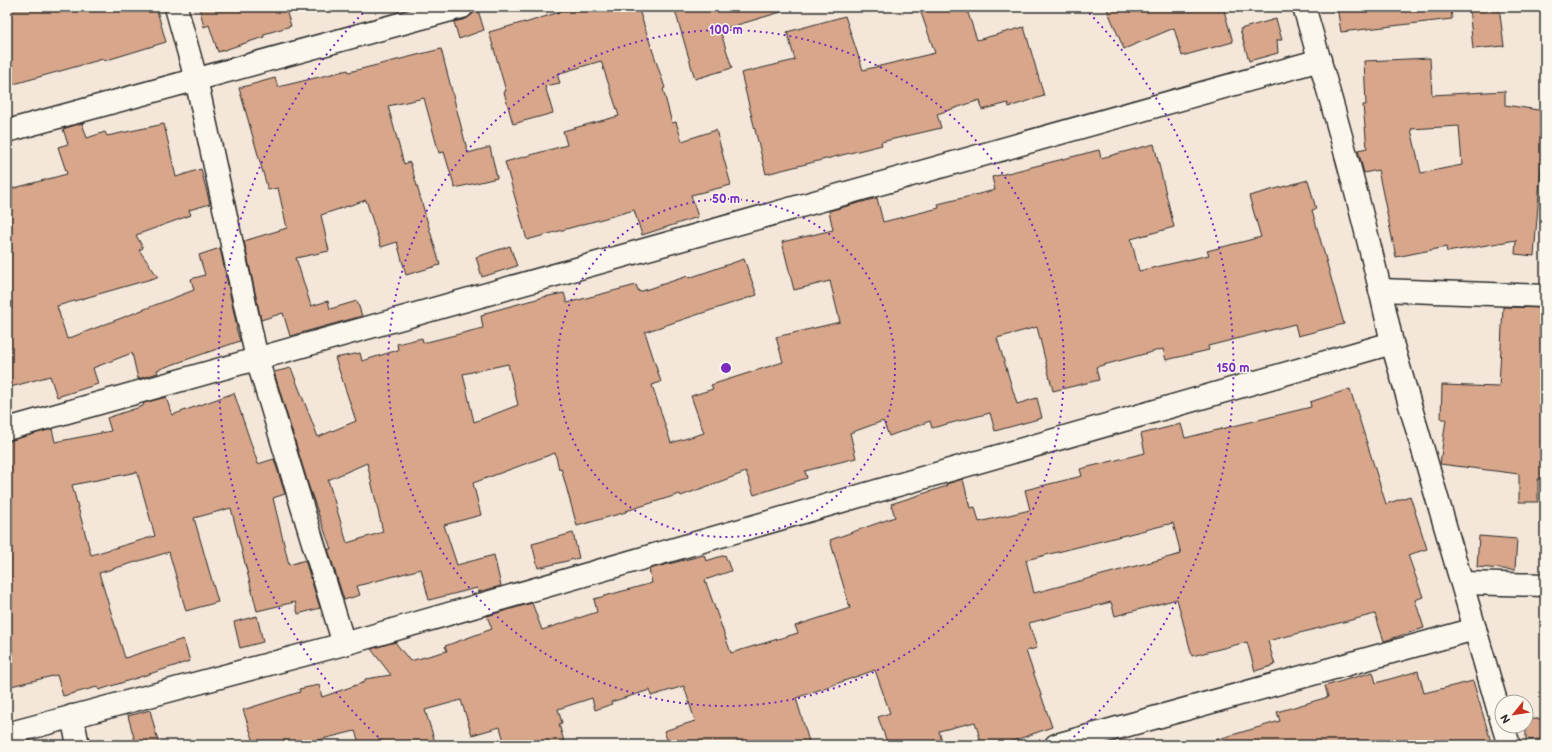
<svg xmlns="http://www.w3.org/2000/svg" width="1552" height="752" font-family="'Balsamiq Sans',sans-serif">
<style>
.building{fill:#d8a68b;stroke:#2b2b2b;fill-rule:evenodd}
.lines{fill:none;stroke-linecap:round;stroke-linejoin:round}
.minor-casing{stroke:#2b2b2b;stroke-width:25}
.minor{stroke:#fbf7ec;stroke-width:22}
.ring{fill:none;stroke:#7b2cbf;stroke-width:2;stroke-dasharray:2 4}
.centre{fill:#7b2cbf;stroke:#fbf7ec;stroke-width:2}
.ring-label{font-size:12px;text-anchor:middle;font-weight:bold;fill:#7b2cbf;stroke:#fbf7ec;stroke-width:3;stroke-linejoin:round;paint-order:stroke}
</style>
<rect width="100%" height="100%" fill="#f4e7d9"/>
<filter id="ink" filterUnits="userSpaceOnUse"><feTurbulence type="fractalNoise" baseFrequency=".025" numOctaves="2"/><feDisplacementMap in="SourceGraphic" scale="8" xChannelSelector="R" yChannelSelector="G"/><feConvolveMatrix kernelMatrix="1 2 1 2 8 2 1 2 1" color-interpolation-filters="sRGB"/></filter>
<g filter="url(#ink)">
<!-- building -->
<g class="building">
<path d="M 7,7 L 156,7 L 166,42 L 104,61 L 103,59 L 7,86 Z"/>
<path d="M 199,7 L 285,7 L 291,26 L 264,34 L 264,37 L 218,52 L 209,25 L 204,27 Z"/>
<path d="M 575,7 L 638,7 L 665,88 L 663,89 L 672,123 L 676,122 L 682,141 L 716,130 L 731,185 L 691,195 L 698,217 L 642,235 L 634,210 L 527,240 L 505,162 L 567,145 L 563,131 L 619,116 L 601,61 L 557,74 L 560,83 L 545,86 L 553,113 L 513,124 L 504,92 L 506,91 L 489,32 L 525,22 L 525,23 Z"/>
<path d="M 674,7 L 781,7 L 781,12 L 720,30 L 732,68 L 695,79 Z"/>
<path d="M 919,7 L 966,7 L 977,40 L 1024,27 L 1044,96 L 1009,107 L 1008,103 L 982,110 L 980,100 L 937,114 L 941,128 L 881,142 L 882,145 L 766,174 L 741,73 L 795,60 L 787,32 L 845,16 L 863,70 L 935,53 Z"/>
<path d="M 1106,7 L 1223,7 L 1233,42 L 1182,56 L 1174,28 L 1124,49 Z"/>
<path d="M 1337,7 L 1451,7 L 1452,19 L 1341,32 Z"/>
<path d="M 1469,7 L 1499,7 L 1504,46 L 1473,49 Z"/>
<path d="M 478,10 L 484,30 L 459,39 L 454,22 L 466,19 Z"/>
<path d="M 1276,19 L 1282,40 L 1277,40 L 1278,53 L 1249,61 L 1240,29 Z"/>
<path d="M 441,49 L 468,153 L 490,147 L 497,178 L 455,188 L 444,152 L 439,153 L 424,98 L 388,106 L 404,164 L 410,162 L 440,265 L 406,275 L 397,242 L 381,247 L 366,200 L 321,215 L 329,251 L 296,258 L 311,306 L 328,301 L 330,309 L 357,301 L 362,316 L 290,336 L 283,313 L 261,320 L 244,241 L 287,228 L 278,188 L 268,190 L 239,88 L 275,78 L 278,87 L 348,70 L 349,72 Z"/>
<path d="M 1430,58 L 1432,95 L 1505,91 L 1505,105 L 1545,111 L 1545,142 L 1543,142 L 1534,256 L 1515,254 L 1516,240 L 1447,252 L 1446,247 L 1396,257 L 1378,170 L 1364,173 L 1358,150 L 1367,148 L 1363,105 L 1366,105 L 1364,61 ZM 1459,126 L 1462,165 L 1421,173 L 1411,129 Z"/>
<path d="M 82,123 L 87,138 L 105,132 L 107,136 L 164,124 L 176,177 L 201,169 L 210,204 L 189,210 L 191,215 L 136,235 L 143,248 L 139,250 L 158,277 L 57,306 L 67,339 L 194,290 L 191,279 L 205,275 L 199,255 L 220,248 L 237,327 L 236,328 L 240,341 L 157,370 L 158,373 L 138,379 L 132,353 L 93,368 L 98,384 L 57,397 L 50,376 L 7,388 L 7,190 L 67,174 L 58,147 L 68,144 L 63,129 Z"/>
<path d="M 1154,144 L 1174,227 L 1131,239 L 1139,271 L 1209,255 L 1207,251 L 1261,237 L 1249,196 L 1308,180 L 1316,209 L 1312,210 L 1344,324 L 1298,336 L 1295,324 L 1208,346 L 1209,350 L 1166,360 L 1163,349 L 1096,367 L 1099,380 L 1053,391 L 1037,327 L 997,338 L 1017,404 L 1037,398 L 1042,418 L 995,431 L 990,413 L 932,428 L 930,421 L 889,436 L 883,421 L 850,433 L 856,458 L 805,471 L 807,478 L 754,495 L 746,472 L 681,496 L 680,494 L 626,511 L 626,512 L 577,526 L 561,468 L 559,469 L 555,453 L 473,483 L 481,515 L 444,525 L 457,565 L 494,555 L 501,586 L 478,592 L 477,588 L 429,600 L 421,569 L 357,586 L 360,595 L 344,600 L 328,549 L 331,549 L 309,487 L 274,372 L 291,368 L 318,437 L 356,421 L 335,358 L 360,353 L 362,361 L 398,350 L 397,344 L 422,338 L 423,343 L 483,328 L 481,316 L 485,315 L 485,313 L 544,297 L 564,293 L 567,303 L 636,285 L 639,292 L 688,276 L 689,278 L 744,259 L 757,295 L 645,332 L 661,382 L 652,385 L 671,443 L 704,433 L 691,396 L 713,389 L 711,385 L 783,362 L 776,337 L 840,322 L 830,281 L 794,290 L 782,242 L 833,230 L 829,211 L 877,198 L 883,222 L 939,208 L 938,204 L 995,190 L 992,177 L 1099,150 L 1101,158 ZM 508,364 L 518,405 L 474,422 L 463,374 ZM 367,463 L 383,532 L 347,543 L 328,480 Z"/>
<path d="M 510,246 L 517,266 L 482,277 L 476,257 Z"/>
<path d="M 1503,307 L 1545,308 L 1545,479 L 1538,479 L 1538,502 L 1519,502 L 1519,474 L 1440,464 L 1446,419 L 1441,419 L 1442,385 L 1499,387 Z"/>
<path d="M 1350,389 L 1386,504 L 1410,496 L 1427,549 L 1408,555 L 1423,597 L 1415,600 L 1424,628 L 1384,641 L 1375,614 L 1268,641 L 1275,665 L 1255,671 L 1247,642 L 1192,656 L 1177,599 L 1115,616 L 1111,602 L 1029,623 L 1037,648 L 1026,651 L 1052,727 L 1002,745 L 982,745 L 975,722 L 939,731 L 943,745 L 888,745 L 878,717 L 890,713 L 875,670 L 796,698 L 810,745 L 669,745 L 664,731 L 695,721 L 684,686 L 651,696 L 650,690 L 611,702 L 612,704 L 595,710 L 592,698 L 558,709 L 562,723 L 559,724 L 565,745 L 505,745 L 500,727 L 472,735 L 461,700 L 425,710 L 436,745 L 360,745 L 355,731 L 298,745 L 255,745 L 243,710 L 300,692 L 299,689 L 319,685 L 322,697 L 365,682 L 365,679 L 391,675 L 371,649 L 395,642 L 410,661 L 447,651 L 445,646 L 492,629 L 487,616 L 532,603 L 542,630 L 597,612 L 594,599 L 652,583 L 649,569 L 704,555 L 706,561 L 725,555 L 731,571 L 705,580 L 731,653 L 798,633 L 795,626 L 850,608 L 830,540 L 895,517 L 891,504 L 947,486 L 946,484 L 963,479 L 970,508 L 975,507 L 979,522 L 1030,510 L 1025,490 L 1082,476 L 1080,469 L 1145,453 L 1141,434 L 1181,424 L 1185,438 L 1311,407 L 1310,402 ZM 1173,523 L 1181,554 L 1034,593 L 1026,560 Z"/>
<path d="M 234,393 L 258,464 L 274,459 L 285,494 L 273,498 L 289,565 L 305,560 L 320,608 L 298,614 L 295,602 L 257,611 L 231,508 L 194,518 L 218,602 L 186,611 L 169,552 L 99,573 L 125,658 L 183,639 L 190,661 L 99,690 L 97,687 L 63,696 L 57,675 L 7,687 L 7,441 L 52,429 L 55,442 L 111,431 L 107,418 L 143,406 L 144,403 L 166,397 L 172,415 ZM 137,472 L 155,536 L 91,555 L 72,485 Z"/>
<path d="M 573,533 L 579,558 L 538,568 L 532,544 Z"/>
<path d="M 1479,536 L 1517,539 L 1515,570 L 1477,567 Z"/>
<path d="M 257,616 L 263,642 L 240,648 L 234,622 Z"/>
<path d="M 1418,671 L 1424,693 L 1473,681 L 1492,745 L 1216,745 L 1215,740 L 1280,721 L 1277,712 L 1328,697 L 1325,686 L 1373,672 L 1376,683 Z"/>
<path d="M 150,710 L 159,745 L 136,745 L 128,716 Z"/>
<path d="M 1545,718 L 1545,739 L 1526,740 L 1526,720 Z"/>
</g>
<g class="lines">
<defs>
<g id="minor">
<path d="M 176,7 L 196,79 L 257,359 L 344,644"/>
<path d="M 1304,7 C 1337,118 1368,230 1392,343 L 1502,722"/>
<path d="M 7,131 L 462,7"/>
<path d="M 1380,290 L 1545,296"/>
<path d="M 7,429 L 1320,60"/>
<path d="M 1463,583 L 1545,585"/>
<path d="M 72,716 L 78,745"/>
<path d="M 1503,726 L 1509,745"/>
<path d="M 7,734 L 344,644 L 1392,343"/>
<path d="M 1056,745 L 1475,629"/>
</g>
</defs>
<!-- minor casing -->
<use href="#minor" class="minor-casing"/>
<!-- minor -->
<use href="#minor" class="minor"/>
</g>
</g>
<!-- distance rings -->
<g class="ring">
<circle cx="726" cy="368" r="169"/>
<circle cx="726" cy="368" r="338"/>
<path d="M387 745A507 507 0 0 1 367 9M1085 9A507 507 0 0 1 1065 745"/>
</g>
<circle cx="726" cy="368" r="6" class="centre"/>
<g class="ring-label">
<text x="726" y="34">100 m</text>
<text x="726" y="203">50 m</text>
<text x="1233" y="372">150 m</text>
</g>
<!-- margin -->
<rect width="1552" height="752" fill="none" stroke="#fbf7ec" stroke-width="24"/>
<rect x="12" y="12" width="1528" height="728" fill="none" stroke="#2b2b2b" stroke-width="1.5" filter="url(#ink)"/>
<!-- north arrow -->
<g transform="translate(1514 714) rotate(240)"><circle r="19" fill="#fbf7ec" stroke="#a8a59f"/>
<path d="M0-3L7 15L0 10L-7 15Z" fill="#c8321e"/>
<text y="-6" font-size="11" font-weight="bold" text-anchor="middle" fill="#2b2b2b">N</text>
</g>
</svg>
